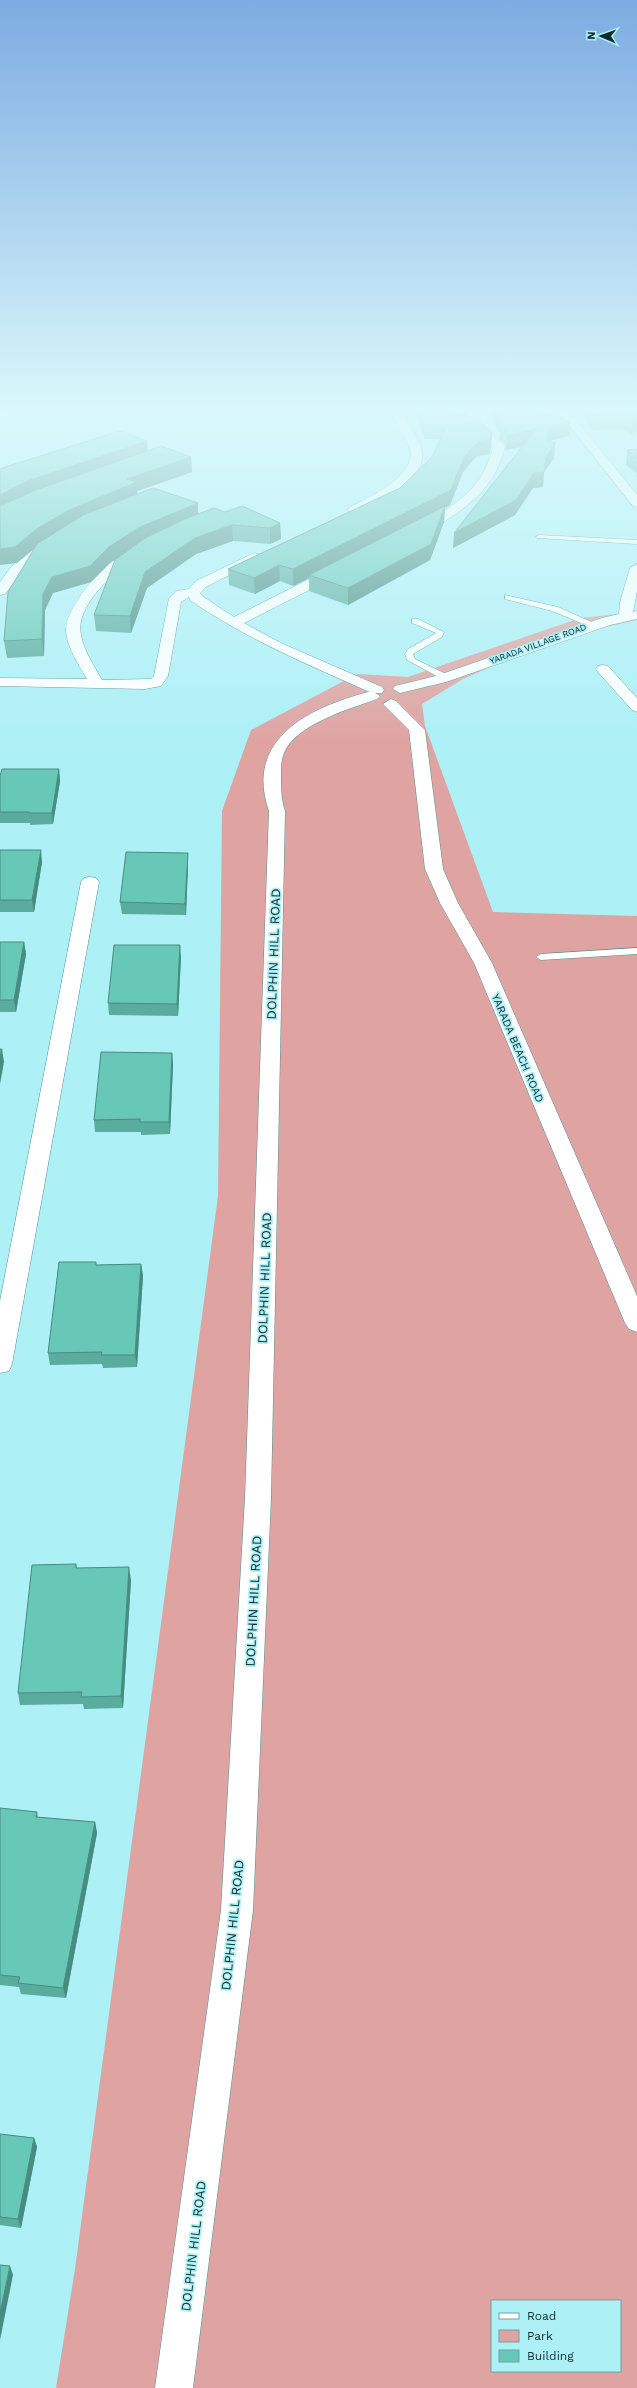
<svg xmlns="http://www.w3.org/2000/svg" width="637" height="2388" font-family="'Work Sans',sans-serif">
<style>
.green{fill:#dfa3a1;fill-rule:evenodd}
.lines{fill:none;stroke-linecap:round;stroke-linejoin:round}
.lane-casing{stroke:#4f9196;stroke-width:1}
.street-casing{stroke:#4f9196;stroke-width:1}
.secondary-casing{stroke:#4f9196;stroke-width:1}
.lane{fill:#fff;fill-rule:evenodd}
.street{fill:#fff;fill-rule:evenodd}
.secondary{fill:#fff;fill-rule:evenodd}
.wall{fill:#59ac9e}
.shaded-wall{fill:#488c81}
.building{fill:#67c8b8;stroke:#488c81}
.labels{text-anchor:middle;stroke-width:3.5;stroke-linejoin:round;paint-order:stroke}
.far-street-label{font-size:9px;fill:#102c2e;stroke:#adf0f6}
.street-label{font-size:11px;fill:#102c2e;stroke:#adf0f6}
.near-street-label{font-size:13px;fill:#102c2e;stroke:#adf0f6}
</style>
<rect width="100%" height="100%" fill="#adf0f6"/>
<!-- green -->
<path class="green" d="M 637,612 L 637,620 L 552,639 L 463,679 L 422,704 L 425,726 L 493,912 L 637,916 L 637,2388 L 56,2388 L 75,2269 L 218,1196 L 222,811 L 251,730 L 357,674 L 408,677 L 580,618 ZM 492,2301 L 620,2301 L 620,2371 L 492,2371 Z"/>
<g class="lines">
<defs>
<g id="lane">
<path d="M 539,535 L 637,540 L 637,544 L 537,538 L 536,537 Z"/>
<path d="M 505,595 L 558,607 L 598,625 L 591,627 L 552,611 L 505,599 Z"/>
<path d="M 412,619 L 418,619 L 444,632 L 442,637 L 413,654 L 415,659 L 448,675 L 448,679 L 442,679 L 407,660 L 405,654 L 408,649 L 436,633 L 412,623 Z"/>
<path d="M 637,948 L 637,954 L 541,960 L 536,957 L 541,954 Z"/>
</g>
<g id="street">
<path d="M 0,411 L 21,411 L 19,413 L 0,417 Z"/>
<path d="M 394,411 L 404,411 C 407,427 425,442 422,459 C 420,478 367,517 350,513 L 348,510 L 350,507 C 369,498 416,476 410,450 C 407,436 394,426 394,411 Z"/>
<path d="M 465,411 L 475,411 L 484,426 L 503,444 L 505,446 C 497,483 472,505 440,524 C 432,528 424,535 415,533 L 413,530 L 415,527 C 452,508 483,490 493,447 L 475,430 Z"/>
<path d="M 50,538 L 55,539 L 56,542 L 55,545 L 21,573 L 5,594 L 0,595 L 0,582 L 11,567 L 45,539 Z"/>
<path d="M 135,547 L 141,551 L 140,554 C 118,569 74,605 81,635 C 84,651 94,666 102,680 L 151,679 L 154,676 L 169,598 L 177,591 L 189,589 L 196,581 L 254,553 L 259,554 L 261,557 L 259,560 L 206,587 L 200,593 L 202,596 L 234,617 L 331,568 L 341,568 L 343,571 L 341,574 L 244,623 L 281,643 L 382,687 L 384,690 L 382,693 L 372,693 C 308,665 249,640 191,601 L 189,597 L 181,602 L 168,676 L 161,686 L 145,689 L 0,686 L 0,678 L 87,679 C 79,665 66,646 66,629 C 67,604 111,553 135,547 Z"/>
<path d="M 603,665 L 608,666 L 637,698 L 637,712 L 632,710 L 598,672 L 596,669 L 598,666 Z"/>
<path d="M 90,877 L 96,878 L 99,882 L 12,1364 L 9,1371 L 0,1373 L 0,1301 L 81,882 L 84,878 Z"/>
</g>
<g id="secondary">
<path d="M 558,411 L 569,411 L 637,495 L 637,507 L 633,506 Z"/>
<path d="M 637,564 L 637,591 L 633,612 L 637,611 L 637,619 L 610,625 L 446,682 L 400,693 L 393,689 L 395,686 L 436,676 L 602,618 L 619,614 L 620,602 L 630,568 Z"/>
<path d="M 372,691 L 380,696 L 377,699 C 349,709 296,724 284,753 C 281,760 281,768 281,775 C 281,788 281,799 285,811 L 271,1498 L 253,1910 L 193,2388 L 155,2388 L 221,1910 L 245,1498 L 269,811 C 243,737 313,706 372,691 Z"/>
<path d="M 391,699 L 396,701 L 425,730 L 443,869 L 458,903 L 492,963 L 637,1296 L 637,1332 L 629,1329 L 625,1323 L 474,963 L 440,903 L 425,869 L 409,730 L 383,704 Z"/>
</g>
</defs>
<!-- lane casing -->
<use href="#lane" class="lane-casing"/>
<!-- street casing -->
<use href="#street" class="street-casing"/>
<!-- secondary casing -->
<use href="#secondary" class="secondary-casing"/>
<!-- lane -->
<use href="#lane" class="lane"/>
<!-- street -->
<use href="#street" class="street"/>
<!-- secondary -->
<use href="#secondary" class="secondary"/>
</g>
<!-- wall -->
<g class="wall">
<path d="M 416,411 L 448,411 L 451,417 L 492,433 L 491,447 L 489,454 L 477,456 L 463,472 L 450,505 L 445,508 L 444,522 L 430,560 L 348,605 L 309,591 L 309,578 L 293,586 L 280,581 L 255,594 L 229,585 L 228,569 L 400,488 L 432,457 L 441,439 L 425,439 L 416,415 Z"/>
<path d="M 490,411 L 529,411 L 570,422 L 569,436 L 548,441 L 554,458 L 544,472 L 543,487 L 533,488 L 515,515 L 453,548 L 522,447 L 505,450 L 506,445 L 499,439 L 500,434 L 490,413 Z"/>
<path d="M 579,411 L 637,411 L 632,435 L 622,429 L 592,430 Z"/>
<path d="M 637,449 L 637,474 L 626,465 L 627,450 Z"/>
<path d="M 147,451 L 191,457 L 192,472 L 137,491 L 137,494 L 198,514 L 225,512 L 280,523 L 281,539 L 270,544 L 233,541 L 196,554 L 147,588 L 131,633 L 96,631 L 94,615 L 115,560 L 110,563 L 91,582 L 53,593 L 45,610 L 44,656 L 7,658 L 4,641 L 34,549 L 17,563 Z"/>
<path d="M 59,769 L 60,781 L 53,824 L 30,825 L 30,823 L 0,823 L 0,776 Z"/>
<path d="M 0,850 L 42,862 L 34,912 L 0,912 Z"/>
<path d="M 188,865 L 186,915 L 122,914 L 120,902 Z"/>
<path d="M 0,942 L 24,942 L 26,954 L 16,1012 L 0,1012 Z"/>
<path d="M 181,957 L 178,1016 L 109,1015 L 108,1003 Z"/>
<path d="M 172,1053 L 173,1065 L 170,1134 L 141,1135 L 141,1132 L 95,1132 L 94,1120 Z"/>
<path d="M 141,1264 L 143,1276 L 137,1367 L 103,1368 L 102,1364 L 50,1365 L 48,1353 L 97,1265 Z"/>
<path d="M 76,1564 L 77,1568 L 131,1580 L 123,1708 L 84,1709 L 83,1704 L 20,1705 L 18,1693 Z"/>
<path d="M 0,1808 L 37,1812 L 38,1817 L 95,1822 L 97,1833 L 66,1998 L 21,1994 L 19,1987 L 0,1985 Z"/>
<path d="M 0,2134 L 34,2138 L 37,2147 L 21,2228 L 0,2225 Z"/>
</g>
<!-- shaded-wall -->
<g class="shaded-wall">
<path d="M 637,417 L 637,429 L 632,435 L 634,420 Z"/>
<path d="M 570,422 L 569,436 L 548,441 L 546,455 L 549,426 Z"/>
<path d="M 536,429 L 535,444 L 505,450 L 507,436 Z"/>
<path d="M 492,433 L 491,447 L 489,454 L 477,456 L 463,472 L 450,505 L 445,508 L 444,522 L 430,560 L 348,605 L 348,588 L 309,575 L 309,578 L 293,586 L 293,569 L 464,457 L 478,442 Z"/>
<path d="M 147,441 L 148,456 L 0,511 L 0,495 L 27,481 Z"/>
<path d="M 555,443 L 554,458 L 544,472 L 543,487 L 533,488 L 515,515 L 453,548 L 454,533 L 534,473 Z"/>
<path d="M 191,457 L 192,472 L 137,491 L 138,497 L 40,544 L 17,563 L 0,565 L 0,549 L 38,528 L 69,510 L 127,479 Z"/>
<path d="M 198,503 L 198,518 L 141,542 L 110,563 L 91,582 L 53,593 L 45,610 L 44,656 L 42,639 L 43,594 L 52,577 L 109,547 L 140,527 Z"/>
<path d="M 280,523 L 281,539 L 270,544 L 270,528 Z"/>
<path d="M 232,525 L 233,541 L 196,554 L 147,588 L 131,633 L 130,616 L 145,572 L 195,538 Z"/>
<path d="M 279,565 L 280,581 L 255,594 L 254,578 Z"/>
<path d="M 59,769 L 60,781 L 53,824 L 52,813 Z"/>
<path d="M 41,850 L 42,862 L 34,912 L 32,900 Z"/>
<path d="M 188,853 L 188,865 L 186,915 L 185,904 Z"/>
<path d="M 24,942 L 26,954 L 16,1012 L 14,1000 Z"/>
<path d="M 180,945 L 181,957 L 178,1016 L 177,1004 Z"/>
<path d="M 2,1049 L 4,1062 L 0,1084 L 0,1059 Z"/>
<path d="M 172,1053 L 173,1065 L 170,1134 L 169,1122 Z"/>
<path d="M 141,1264 L 143,1276 L 137,1367 L 135,1355 Z"/>
<path d="M 129,1567 L 131,1580 L 123,1708 L 121,1696 Z"/>
<path d="M 95,1822 L 97,1833 L 66,1998 L 63,1988 Z"/>
<path d="M 34,2138 L 37,2147 L 21,2228 L 18,2219 Z"/>
<path d="M 10,2266 L 13,2275 L 0,2340 L 0,2313 Z"/>
</g>
<!-- building -->
<g class="building">
<path d="M 420,411 L 448,411 L 451,417 L 454,413 L 477,418 L 492,433 L 490,439 L 478,442 L 464,457 L 451,490 L 293,569 L 279,565 L 254,578 L 228,569 L 400,488 L 432,457 L 448,424 L 426,425 Z"/>
<path d="M 496,411 L 529,411 L 547,415 L 551,411 L 550,416 L 570,422 L 549,426 L 547,440 L 555,443 L 546,457 L 544,472 L 534,473 L 516,500 L 454,533 L 536,429 L 507,436 L 507,430 L 500,424 L 503,425 Z"/>
<path d="M 590,411 L 637,411 L 637,417 L 634,420 L 624,414 L 593,415 Z"/>
<path d="M 120,431 L 147,441 L 27,481 L 0,495 L 0,469 L 5,467 Z"/>
<path d="M 161,446 L 191,457 L 127,479 L 137,482 L 69,510 L 38,528 L 15,547 L 0,549 L 0,506 L 36,490 Z"/>
<path d="M 637,449 L 637,458 L 627,450 Z"/>
<path d="M 153,488 L 198,503 L 140,527 L 109,547 L 90,566 L 52,577 L 43,594 L 42,639 L 4,641 L 8,592 L 37,544 L 83,515 Z"/>
<path d="M 242,506 L 280,523 L 270,528 L 232,525 L 195,538 L 145,572 L 130,616 L 94,615 L 115,560 L 145,538 L 185,519 L 214,508 L 225,512 Z"/>
<path d="M 445,506 L 431,544 L 348,588 L 309,575 Z"/>
<path d="M 2,769 L 59,769 L 52,813 L 29,813 L 29,812 L 0,812 L 0,776 Z"/>
<path d="M 0,850 L 41,850 L 32,900 L 0,900 Z"/>
<path d="M 126,852 L 188,853 L 185,904 L 120,902 Z"/>
<path d="M 0,942 L 24,942 L 14,1000 L 0,1000 Z"/>
<path d="M 114,945 L 180,945 L 177,1004 L 108,1003 Z"/>
<path d="M 0,1049 L 2,1049 L 0,1059 Z"/>
<path d="M 101,1052 L 172,1053 L 169,1122 L 140,1122 L 140,1119 L 94,1120 Z"/>
<path d="M 59,1262 L 96,1262 L 96,1265 L 141,1264 L 135,1355 L 101,1355 L 102,1352 L 48,1353 Z"/>
<path d="M 76,1564 L 76,1568 L 129,1567 L 121,1696 L 81,1697 L 82,1692 L 18,1693 L 32,1565 Z"/>
<path d="M 0,1808 L 37,1812 L 36,1817 L 95,1822 L 63,1988 L 18,1983 L 20,1977 L 0,1975 Z"/>
<path d="M 0,2134 L 34,2138 L 18,2219 L 0,2217 Z"/>
<path d="M 0,2265 L 10,2266 L 0,2313 Z"/>
</g>
<!-- sky -->
<linearGradient id="sky" x2="0" y2="1"><stop stop-color="#7dabe2"/><stop offset="0.55" stop-color="#daf8fb"/><stop offset="1" stop-color="#daf8fb" stop-opacity="0"/></linearGradient>
<rect width="637" height="745" fill="url(#sky)"/>
<g class="labels">
<!-- far-street labels -->
<g class="far-street-label">
<text transform="translate(538 644) rotate(-20)" y="3">YARADA VILLAGE ROAD</text>
</g>
<!-- street labels -->
<g class="street-label">
<text transform="translate(518 1048) rotate(67)" y="4">YARADA BEACH ROAD</text>
</g>
<!-- near-street labels -->
<g class="near-street-label">
<text transform="translate(273 954) rotate(-88)" y="5">DOLPHIN HILL ROAD</text>
<text transform="translate(264 1278) rotate(-88)" y="5">DOLPHIN HILL ROAD</text>
<text transform="translate(253 1601) rotate(-87)" y="5">DOLPHIN HILL ROAD</text>
<text transform="translate(232 1925) rotate(-84)" y="5">DOLPHIN HILL ROAD</text>
<text transform="translate(193 2246) rotate(-83)" y="5">DOLPHIN HILL ROAD</text>
</g>
</g>
<!-- legend -->
<rect x="491" y="2300" width="130" height="72" fill="#adf0f6" stroke="#6ea2a6"/>
<rect x="499" y="2313" width="20" height="6" fill="#ffffff" stroke="#6ea2a6"/>
<text x="527" y="2320" font-size="12" fill="#102c2e">Road</text>
<rect x="499" y="2330" width="20" height="12" fill="#dfa3a1" stroke="#6ea2a6"/>
<text x="527" y="2340" font-size="12" fill="#102c2e">Park</text>
<rect x="499" y="2350" width="20" height="12" fill="#67c8b8" stroke="#6ea2a6"/>
<text x="527" y="2360" font-size="12" fill="#102c2e">Building</text>
<!-- north arrow -->
<g transform="translate(601 36) rotate(272)" stroke="#adf0f6" stroke-width="3" paint-order="stroke">
<path d="M0-3L7 15L0 10L-7 15Z" fill="#102c2e"/>
<text y="-6" font-size="11" font-weight="bold" text-anchor="middle" fill="#102c2e">N</text>
</g>
</svg>
